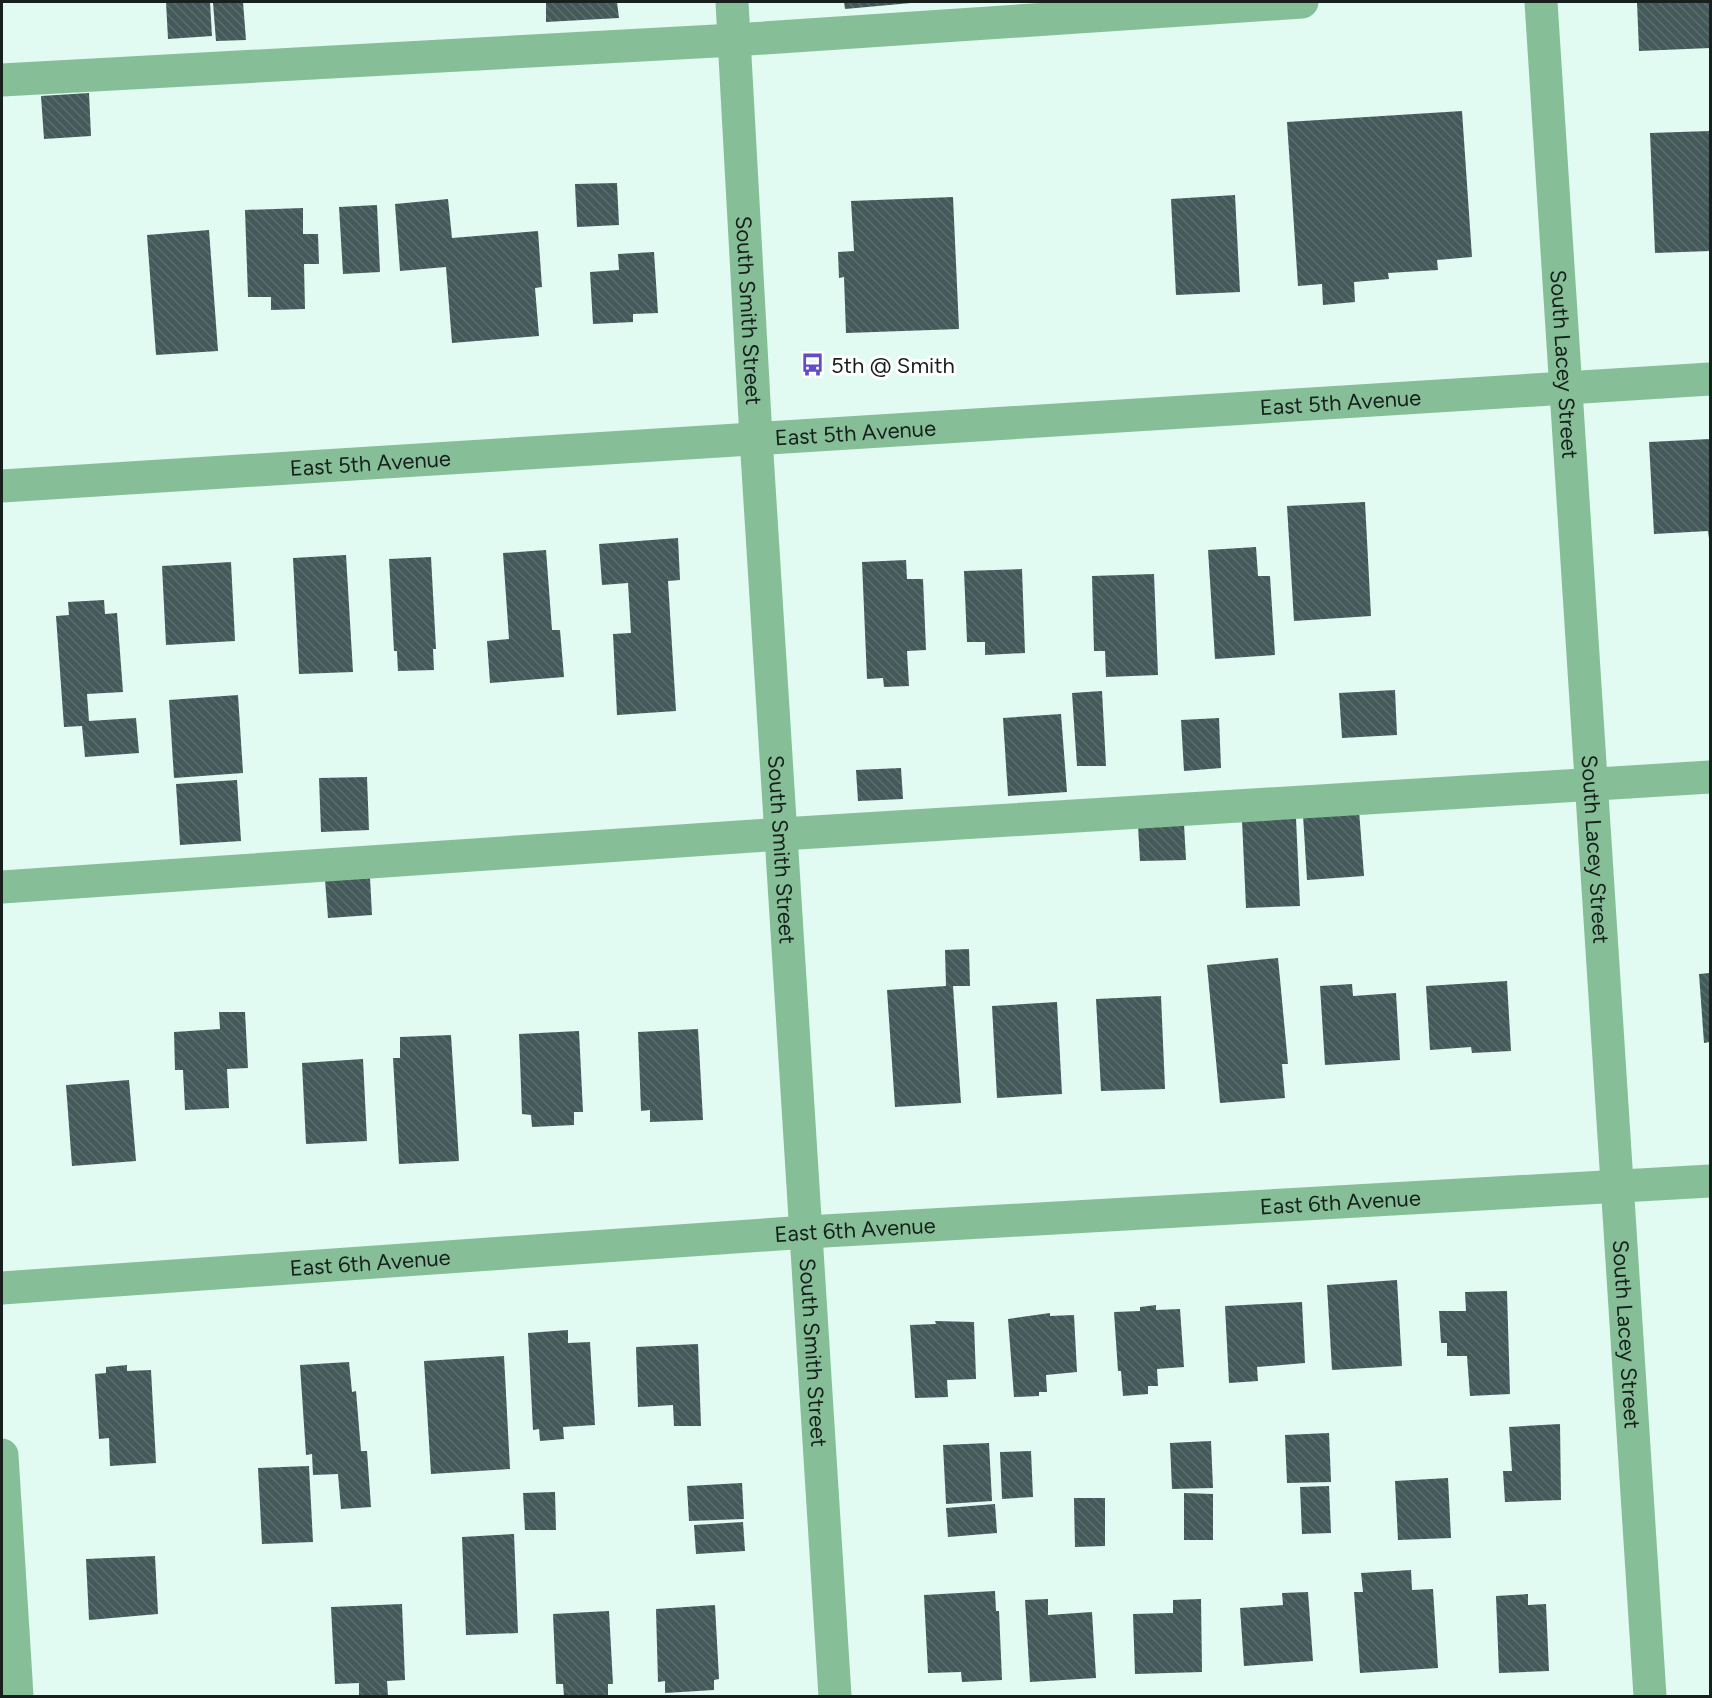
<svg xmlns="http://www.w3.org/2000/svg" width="1712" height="1698" font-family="Figtree,sans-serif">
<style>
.building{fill:url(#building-back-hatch)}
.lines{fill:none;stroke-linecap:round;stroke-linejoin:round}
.minor{stroke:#86bf97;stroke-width:33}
.labels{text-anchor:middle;stroke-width:6;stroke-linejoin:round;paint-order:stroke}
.street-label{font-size:22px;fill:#17201d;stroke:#fff}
.poi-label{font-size:22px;fill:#17201d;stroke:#fff;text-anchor:start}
</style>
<defs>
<pattern id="building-back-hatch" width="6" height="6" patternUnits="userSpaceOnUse" patternTransform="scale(1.5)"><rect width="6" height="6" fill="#445a5a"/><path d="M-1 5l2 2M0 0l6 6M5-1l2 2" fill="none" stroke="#5b6e6d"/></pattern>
</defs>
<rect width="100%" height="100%" fill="#e1faf2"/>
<!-- building -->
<g class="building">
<path d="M 166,2 L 210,2 L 212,36 L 168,39 Z"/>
<path d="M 243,2 L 246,40 L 216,41 L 213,3 Z"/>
<path d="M 546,2 L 617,2 L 619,18 L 546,22 Z"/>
<path d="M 844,2 L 911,2 L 911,3 L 845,9 Z"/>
<path d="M 1637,2 L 1710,2 L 1710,48 L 1639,51 Z"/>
<path d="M 89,93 L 91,136 L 44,139 L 41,96 Z"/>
<path d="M 1462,111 L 1472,257 L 1437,260 L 1438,270 L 1388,273 L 1389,279 L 1354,282 L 1355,302 L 1323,305 L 1322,284 L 1298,286 L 1287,122 Z"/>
<path d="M 1710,131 L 1710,251 L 1655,253 L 1650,133 Z"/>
<path d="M 617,183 L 619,225 L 577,227 L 575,184 Z"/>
<path d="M 1235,195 L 1240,292 L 1176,295 L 1171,199 Z"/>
<path d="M 953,197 L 959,329 L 846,333 L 844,277 L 839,278 L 838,252 L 854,251 L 851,201 Z"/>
<path d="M 448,199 L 452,238 L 538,231 L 542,287 L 535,288 L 539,336 L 452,343 L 446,267 L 400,271 L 395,204 Z"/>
<path d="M 377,205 L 380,272 L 343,274 L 339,207 Z"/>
<path d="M 303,208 L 303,234 L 318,234 L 319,264 L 304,264 L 305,309 L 271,310 L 271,297 L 248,297 L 245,210 Z"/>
<path d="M 209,230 L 218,351 L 156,355 L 147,235 Z"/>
<path d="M 654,252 L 658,313 L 633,314 L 633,322 L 593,324 L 590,272 L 619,270 L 618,254 Z"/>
<path d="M 1710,439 L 1710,546 L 1708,531 L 1654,534 L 1649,442 Z"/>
<path d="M 1365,502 L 1371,616 L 1294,621 L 1287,506 Z"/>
<path d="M 678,538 L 680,580 L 668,581 L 676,711 L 617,715 L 613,634 L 631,633 L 628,583 L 602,585 L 599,544 Z"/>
<path d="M 1256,547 L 1258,576 L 1270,576 L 1275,655 L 1215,659 L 1208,550 Z"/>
<path d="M 546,550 L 552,630 L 560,630 L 564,677 L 490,683 L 487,641 L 509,639 L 503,553 Z"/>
<path d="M 346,555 L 353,672 L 299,674 L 293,558 Z"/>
<path d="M 431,557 L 436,649 L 433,649 L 434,670 L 398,671 L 397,651 L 394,651 L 389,559 Z"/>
<path d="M 906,560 L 907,579 L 923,579 L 926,650 L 907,651 L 909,686 L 884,687 L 883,678 L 867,679 L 862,562 Z"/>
<path d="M 231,562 L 235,641 L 166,645 L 162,566 Z"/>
<path d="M 1022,569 L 1025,653 L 985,655 L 985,642 L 967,642 L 964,571 Z"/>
<path d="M 1154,574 L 1158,675 L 1106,677 L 1105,651 L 1094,651 L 1092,576 Z"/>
<path d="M 104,600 L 105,614 L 117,613 L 123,692 L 87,694 L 89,721 L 136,718 L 139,753 L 85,757 L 82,726 L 64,727 L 56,616 L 69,615 L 68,602 Z"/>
<path d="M 1395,690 L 1397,735 L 1342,738 L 1339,693 Z"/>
<path d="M 1102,691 L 1106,766 L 1077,766 L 1072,693 Z"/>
<path d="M 238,695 L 243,773 L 174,778 L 169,700 Z"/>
<path d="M 1061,714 L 1067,792 L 1008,796 L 1003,718 Z"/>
<path d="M 1219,718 L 1221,768 L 1184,771 L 1181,720 Z"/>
<path d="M 901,768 L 903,799 L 858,801 L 856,770 Z"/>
<path d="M 367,777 L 369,830 L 321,832 L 319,778 Z"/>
<path d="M 237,780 L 241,841 L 180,845 L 176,784 Z"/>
<path d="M 1359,810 L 1364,876 L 1307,880 L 1303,815 Z"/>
<path d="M 1296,818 L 1300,906 L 1246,908 L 1242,820 Z"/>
<path d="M 1184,824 L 1186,860 L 1140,861 L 1138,826 Z"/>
<path d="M 370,878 L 372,915 L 328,918 L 325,880 Z"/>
<path d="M 969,949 L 970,986 L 953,986 L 961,1103 L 895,1107 L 887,990 L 946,986 L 945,950 Z"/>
<path d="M 1278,958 L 1288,1064 L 1282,1064 L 1285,1098 L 1220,1103 L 1207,965 Z"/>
<path d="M 1710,973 L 1710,1042 L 1704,1043 L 1699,974 Z"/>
<path d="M 1507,981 L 1511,1051 L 1472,1053 L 1471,1047 L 1430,1050 L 1426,986 Z"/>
<path d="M 1352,984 L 1353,996 L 1396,993 L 1400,1060 L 1325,1065 L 1320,986 Z"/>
<path d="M 1161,996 L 1165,1089 L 1101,1091 L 1096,999 Z"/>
<path d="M 1057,1002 L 1062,1094 L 997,1098 L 992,1006 Z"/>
<path d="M 219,1012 L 245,1012 L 248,1068 L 227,1069 L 229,1108 L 185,1110 L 183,1070 L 175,1070 L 174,1032 L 220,1029 Z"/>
<path d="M 698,1029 L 703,1120 L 650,1122 L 650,1110 L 641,1111 L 638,1032 Z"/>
<path d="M 579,1031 L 583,1112 L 574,1112 L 574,1125 L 532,1127 L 531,1115 L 522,1114 L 519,1034 Z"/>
<path d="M 451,1035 L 459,1161 L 399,1164 L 393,1058 L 400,1058 L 400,1037 Z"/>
<path d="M 363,1059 L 367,1141 L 306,1144 L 302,1063 Z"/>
<path d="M 129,1080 L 136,1161 L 72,1166 L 66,1085 Z"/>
<path d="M 1397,1280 L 1402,1366 L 1332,1370 L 1327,1285 Z"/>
<path d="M 1507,1291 L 1510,1394 L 1470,1396 L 1467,1356 L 1447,1356 L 1447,1343 L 1441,1343 L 1439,1311 L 1466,1311 L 1465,1292 Z"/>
<path d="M 1302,1302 L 1305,1363 L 1257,1367 L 1258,1381 L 1229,1383 L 1225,1306 Z"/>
<path d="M 1156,1305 L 1156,1310 L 1180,1309 L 1184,1367 L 1157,1369 L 1158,1386 L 1148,1386 L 1148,1394 L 1123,1396 L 1121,1371 L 1118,1371 L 1114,1312 L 1140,1311 L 1140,1307 Z"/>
<path d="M 1050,1313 L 1050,1316 L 1074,1315 L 1077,1372 L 1046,1375 L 1047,1392 L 1039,1392 L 1039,1396 L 1014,1397 L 1008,1319 Z"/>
<path d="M 935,1321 L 974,1322 L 976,1379 L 947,1380 L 948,1397 L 915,1398 L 910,1325 L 936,1324 Z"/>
<path d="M 568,1330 L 568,1343 L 590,1342 L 595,1425 L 563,1427 L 564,1439 L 540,1441 L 539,1429 L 533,1430 L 528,1333 Z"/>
<path d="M 698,1344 L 701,1426 L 674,1426 L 673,1405 L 638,1407 L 636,1347 Z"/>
<path d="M 504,1356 L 510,1469 L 431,1474 L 424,1361 Z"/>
<path d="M 349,1362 L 352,1392 L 356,1391 L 361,1451 L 367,1451 L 371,1507 L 341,1509 L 338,1474 L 313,1475 L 312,1454 L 306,1455 L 300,1365 Z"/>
<path d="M 127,1365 L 127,1371 L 151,1370 L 156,1463 L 110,1466 L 109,1438 L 99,1439 L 95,1374 L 106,1373 L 106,1367 Z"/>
<path d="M 1560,1424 L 1561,1500 L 1505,1502 L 1503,1471 L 1512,1471 L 1509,1427 Z"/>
<path d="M 1329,1433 L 1331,1482 L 1287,1483 L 1285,1435 Z"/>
<path d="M 1211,1441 L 1213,1488 L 1172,1489 L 1170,1443 Z"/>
<path d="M 989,1443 L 992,1501 L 946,1504 L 943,1445 Z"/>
<path d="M 1031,1451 L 1033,1497 L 1002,1499 L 1000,1452 Z"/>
<path d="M 309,1466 L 313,1542 L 262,1544 L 258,1468 Z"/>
<path d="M 1448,1478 L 1451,1538 L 1398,1540 L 1395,1481 Z"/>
<path d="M 742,1483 L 744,1519 L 689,1521 L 687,1486 Z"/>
<path d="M 1329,1486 L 1331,1533 L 1302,1534 L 1300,1487 Z"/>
<path d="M 555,1492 L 556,1530 L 525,1530 L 523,1493 Z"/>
<path d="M 1184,1493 L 1213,1494 L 1213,1540 L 1184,1540 Z"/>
<path d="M 1074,1498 L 1105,1498 L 1105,1546 L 1075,1547 Z"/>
<path d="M 995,1504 L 997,1533 L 948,1537 L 946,1508 Z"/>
<path d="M 743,1522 L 745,1551 L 696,1554 L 694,1525 Z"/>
<path d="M 514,1534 L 518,1633 L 466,1635 L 462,1537 Z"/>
<path d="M 155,1556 L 158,1614 L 89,1620 L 86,1559 Z"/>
<path d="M 1411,1570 L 1412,1590 L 1433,1589 L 1438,1668 L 1360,1673 L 1354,1592 L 1363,1592 L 1361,1573 Z"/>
<path d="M 995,1591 L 996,1611 L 999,1611 L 1002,1680 L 962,1682 L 961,1672 L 928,1673 L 924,1595 Z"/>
<path d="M 1308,1592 L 1313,1661 L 1244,1666 L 1240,1608 L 1283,1605 L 1282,1593 Z"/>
<path d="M 1528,1594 L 1528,1605 L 1546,1604 L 1549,1671 L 1499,1673 L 1496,1596 Z"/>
<path d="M 1048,1599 L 1048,1615 L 1092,1612 L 1096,1678 L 1030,1682 L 1025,1600 Z"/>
<path d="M 1201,1599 L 1202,1672 L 1135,1674 L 1133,1614 L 1173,1613 L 1173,1600 Z"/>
<path d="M 402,1604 L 405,1680 L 387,1681 L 388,1696 L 359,1696 L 359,1683 L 335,1684 L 331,1607 Z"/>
<path d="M 715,1605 L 719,1679 L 714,1680 L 714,1690 L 665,1693 L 665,1681 L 658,1682 L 656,1609 Z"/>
<path d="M 609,1611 L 613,1684 L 608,1684 L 608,1696 L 564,1696 L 563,1684 L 556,1684 L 553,1614 Z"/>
</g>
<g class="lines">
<!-- minor -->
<g class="minor">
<path id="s1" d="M 732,2 L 756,438 L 835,1696"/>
<path id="s2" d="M 1541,2 L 1650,1696"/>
<path d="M 2,80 L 734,40 L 1302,2"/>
<path id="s3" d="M 2,486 L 1710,379"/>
<path d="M 2,887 L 782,834 L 1710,777"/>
<path id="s4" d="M 2,1288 L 807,1232 L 1710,1181"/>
<path d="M 2,1455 L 17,1696"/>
</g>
</g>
<!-- icons -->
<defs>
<symbol id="bus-bare" viewBox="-9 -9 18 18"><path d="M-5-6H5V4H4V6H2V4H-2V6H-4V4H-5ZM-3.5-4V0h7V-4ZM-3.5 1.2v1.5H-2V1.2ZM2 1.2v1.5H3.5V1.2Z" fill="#5f4ec7" stroke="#fff" stroke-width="2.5" paint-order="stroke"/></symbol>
</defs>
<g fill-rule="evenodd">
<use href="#bus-bare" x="796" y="348" width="33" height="33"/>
</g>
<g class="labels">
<!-- street labels -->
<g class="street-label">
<text dy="8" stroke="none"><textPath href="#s1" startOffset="309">South Smith Street</textPath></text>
<text dy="8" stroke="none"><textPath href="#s2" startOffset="363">South Lacey Street</textPath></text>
<text dy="8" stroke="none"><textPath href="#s3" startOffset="1341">East 5th Avenue</textPath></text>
<text dy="8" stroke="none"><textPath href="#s3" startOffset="855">East 5th Avenue</textPath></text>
<text dy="8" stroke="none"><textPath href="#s3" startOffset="369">East 5th Avenue</textPath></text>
<text dy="8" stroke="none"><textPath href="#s1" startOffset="849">South Smith Street</textPath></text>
<text dy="8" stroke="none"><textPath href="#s2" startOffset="849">South Lacey Street</textPath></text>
<text dy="8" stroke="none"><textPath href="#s4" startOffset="1341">East 6th Avenue</textPath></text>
<text dy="8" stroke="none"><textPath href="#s4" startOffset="855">East 6th Avenue</textPath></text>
<text dy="8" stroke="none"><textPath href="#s4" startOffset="369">East 6th Avenue</textPath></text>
<text dy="8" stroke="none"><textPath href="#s2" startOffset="1335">South Lacey Street</textPath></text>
<text dy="8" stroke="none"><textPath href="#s1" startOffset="1353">South Smith Street</textPath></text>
</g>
<!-- poi labels -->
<g class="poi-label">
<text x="831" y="373">5th @ Smith</text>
</g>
</g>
<!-- border -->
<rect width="1712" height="1698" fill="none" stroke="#17201d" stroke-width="6"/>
</svg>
